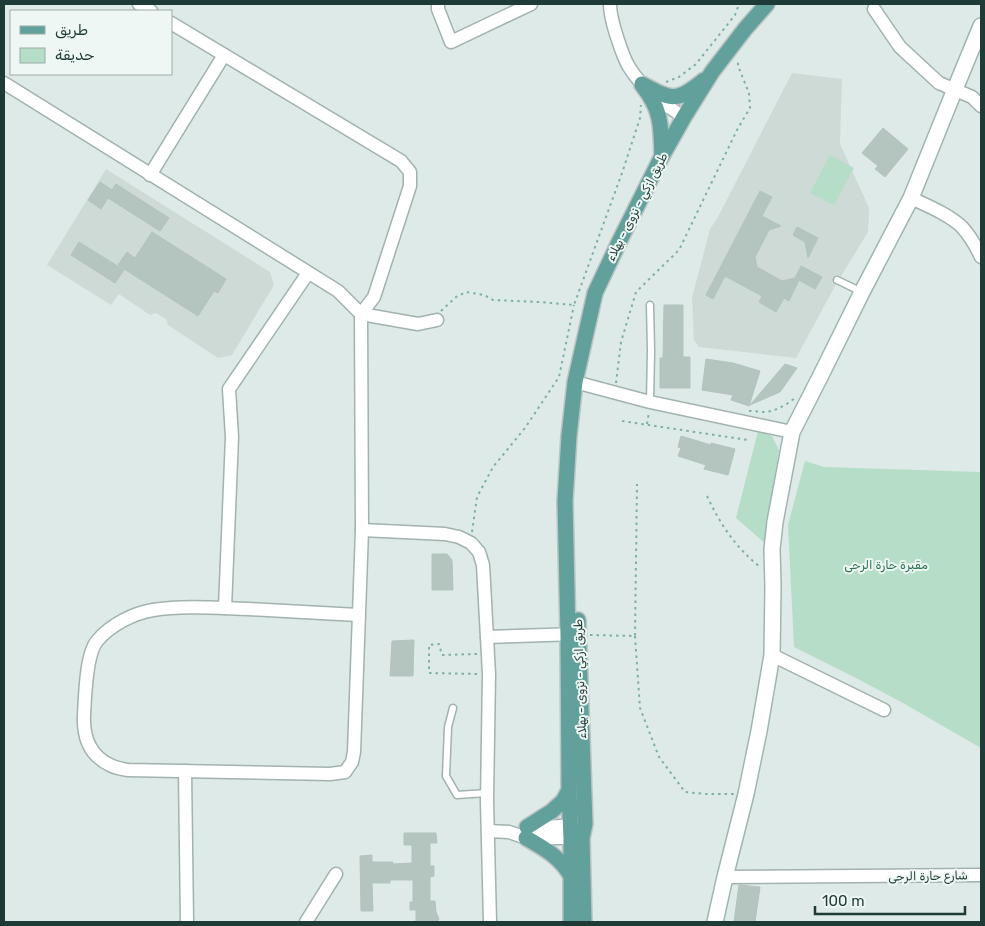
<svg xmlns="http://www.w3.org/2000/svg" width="985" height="926" font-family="Rubik,Vazirmatn,sans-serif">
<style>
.built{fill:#cddad6}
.green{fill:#b6ddc7}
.building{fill:#b4c5c0;stroke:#b1c4bf}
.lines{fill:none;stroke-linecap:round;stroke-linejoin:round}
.lane-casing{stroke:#a1b2af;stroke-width:9}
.street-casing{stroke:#a1b2af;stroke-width:15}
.secondary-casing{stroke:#9db6b1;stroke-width:18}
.primary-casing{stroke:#bcc4c3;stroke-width:18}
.path{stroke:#7eafa7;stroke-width:2;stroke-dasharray:2.5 4;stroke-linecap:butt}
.lane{stroke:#fff;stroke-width:6}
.street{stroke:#fff;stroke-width:12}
.secondary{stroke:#fff;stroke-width:15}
.primary{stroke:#62a19b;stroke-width:15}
.labels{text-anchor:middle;stroke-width:4;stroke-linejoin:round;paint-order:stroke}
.street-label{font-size:12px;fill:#1f3b37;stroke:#eff7f4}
.park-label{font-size:12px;fill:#297250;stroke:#eff7f4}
</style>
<rect width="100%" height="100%" fill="#deeae7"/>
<!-- built -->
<g class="built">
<path d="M 792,73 L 842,79 L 840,144 L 869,208 L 868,232 L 835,286 L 796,358 L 699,347 L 694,340 L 692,298 L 710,229 L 719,215 Z"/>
<path d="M 106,169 L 270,272 L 274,285 L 232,355 L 218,358 L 168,325 L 166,319 L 156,313 L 150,315 L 119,294 L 111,305 L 47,265 Z"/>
</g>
<!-- green -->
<g class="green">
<path d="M 830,155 L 854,168 L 834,205 L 810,193 Z"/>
<path d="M 758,431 L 772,436 L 779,450 L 765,543 L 736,518 Z"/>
<path d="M 805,461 L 824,467 L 981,472 L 981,748 L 903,703 L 856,678 L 794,647 L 788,525 Z"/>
</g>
<!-- building -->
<g class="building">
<path d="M 883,128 L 908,149 L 885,177 L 875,169 L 878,166 L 862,153 Z"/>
<path d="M 100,182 L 112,190 L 116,184 L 169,218 L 160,231 L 108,198 L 101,209 L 88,200 Z"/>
<path d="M 760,191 L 772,197 L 762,216 L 781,226 L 769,230 L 755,257 L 757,267 L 782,281 L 795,278 L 801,266 L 822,277 L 815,289 L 799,280 L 789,301 L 784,298 L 776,312 L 759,302 L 762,296 L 725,276 L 713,299 L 706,295 Z"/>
<path d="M 797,227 L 818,238 L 808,258 L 805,242 L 793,235 Z"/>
<path d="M 152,232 L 226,279 L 218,293 L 214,291 L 198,316 L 118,265 L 127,252 L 135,258 Z"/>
<path d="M 79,242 L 124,270 L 115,283 L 71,255 Z"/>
<path d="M 664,305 L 683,305 L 683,357 L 690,357 L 690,388 L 660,388 L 660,358 L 663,358 Z"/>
<path d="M 706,359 L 733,363 L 760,371 L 749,406 L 731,400 L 733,395 L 702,390 Z"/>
<path d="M 785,364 L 797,368 L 780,392 L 750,405 Z"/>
<path d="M 681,436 L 711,445 L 711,443 L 735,449 L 728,475 L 704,469 L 706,465 L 678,456 L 681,448 L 678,447 Z"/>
<path d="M 432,554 L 447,554 L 452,560 L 453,590 L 432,590 Z"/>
<path d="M 414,640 L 413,676 L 390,676 L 392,641 Z"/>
<path d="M 404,833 L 436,833 L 437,843 L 430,843 L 430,866 L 434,866 L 434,876 L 430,877 L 430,901 L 435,901 L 436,912 L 439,919 L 437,922 L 416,922 L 416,910 L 410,910 L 410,902 L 413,902 L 413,880 L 390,880 L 390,883 L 372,883 L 373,911 L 361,911 L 360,856 L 372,855 L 372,862 L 393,862 L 393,864 L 412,863 L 412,845 L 404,845 Z"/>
<path d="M 739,885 L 760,887 L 755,922 L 734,922 Z"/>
</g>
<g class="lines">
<defs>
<g id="lane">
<path d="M 837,280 L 862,292"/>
<path d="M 650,305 L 651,351 L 650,402"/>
<path d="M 453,708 L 448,727 L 446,776 L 457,795 L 487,793"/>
</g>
<g id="street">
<path d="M 139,4 L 151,11"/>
<path d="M 438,4 L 438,9 L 451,42 L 531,4"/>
<path d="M 610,4 C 610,15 613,24 616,34 C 620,46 623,57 629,67 C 642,88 664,105 684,117"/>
<path d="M 874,9 L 900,47 L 939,83 L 972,97 L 981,106"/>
<path d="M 171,23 L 401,161 L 410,172 L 410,186 L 374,297 L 361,314 L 362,530 L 354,752 L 352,762 L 345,772 L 330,774 L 128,770 C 122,769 115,768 110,765 C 89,755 83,736 84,715 C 85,696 86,654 97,641 C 110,625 134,613 153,610 C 184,605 217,608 248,609 C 285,611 321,613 358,615"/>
<path d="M 4,83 L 338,291 L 361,314 L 418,324 L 437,320"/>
<path d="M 150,175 L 224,55"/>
<path d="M 911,198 C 928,206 948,214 962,227 C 970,236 976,246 981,257"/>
<path d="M 575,382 L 650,402 L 792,432"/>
<path d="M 362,530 L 445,534 L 459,537 L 471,543 L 479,552 L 483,565 L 489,674 L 487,801 L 490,922"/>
<path d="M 225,608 L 232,437 L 229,389 L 308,273"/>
<path d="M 487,637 L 577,634"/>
<path d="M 772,655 L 884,710"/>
<path d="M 185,771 L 187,922"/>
<path d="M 526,828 L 578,825"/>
<path d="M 488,831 L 509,832 L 526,838 L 580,838"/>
<path d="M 725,877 L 981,875"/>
<path d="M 306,922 L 336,874"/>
</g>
<path id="secondary" d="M 715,922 L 725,877 L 746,794 L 759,731 L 772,655 L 773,587 L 772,549 L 775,522 L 792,432 L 821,375 L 862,292 L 911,198 L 955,89 L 981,26"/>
<g id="primary">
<path d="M 642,84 C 672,100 676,103 704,80"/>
<path d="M 642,85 C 646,90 650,96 653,102 C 662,118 661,138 662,156"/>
<path d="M 578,620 L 585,824 L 582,838 L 584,922"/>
<path d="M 527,827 L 552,811 L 563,801 L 569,790"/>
<path d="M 526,838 C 545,849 560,857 571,876"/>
<path d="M 571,922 L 571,839 L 569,790 L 568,635 L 565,501 L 569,436 L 575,382 L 595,293 L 620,240 L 662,156 L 684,117 L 712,72 L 745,29 L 767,4"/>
</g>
</defs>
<!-- lane casing -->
<use href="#lane" class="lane-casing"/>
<!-- street casing -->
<use href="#street" class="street-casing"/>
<!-- secondary casing -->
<use href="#secondary" class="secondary-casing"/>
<!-- primary casing -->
<use href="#primary" class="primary-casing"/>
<!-- path -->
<g class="path">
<path d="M 666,82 L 679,77 L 696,64 L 735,15 L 739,4"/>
<path d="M 441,311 L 456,297 L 466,292 L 484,295 L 493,300 L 539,302 L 574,305 L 622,173 L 640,118 L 641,105"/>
<path d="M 616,383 L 621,342 L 636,292 L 679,250 L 738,128 L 750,108 L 749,93 L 738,66 L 738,59"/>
<path d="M 749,411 C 754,411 760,412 765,412 C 776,411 786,405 795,398"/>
<path d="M 622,421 L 748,440"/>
<path d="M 647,424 L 649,412"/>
<path d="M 707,496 C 720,524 736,548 760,567"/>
<path d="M 472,532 L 477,497 L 493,467 L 525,428 L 559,377 L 574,305"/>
<path d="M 590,635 L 635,636 L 637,484"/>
<path d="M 635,636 L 640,708 L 659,757 L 685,792 L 706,794 L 735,794"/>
<path d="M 477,654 L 442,655 L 439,644 L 429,645 L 429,673 L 479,674"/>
</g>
<!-- lane -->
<use href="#lane" class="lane"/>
<!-- street -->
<use href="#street" class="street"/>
<!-- secondary -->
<use href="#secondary" class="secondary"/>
<!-- primary -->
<use href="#primary" class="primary"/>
</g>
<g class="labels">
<!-- street labels -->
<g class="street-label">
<text transform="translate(637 207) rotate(-63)" y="4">طريق ازكي - نزوى - بهلاء</text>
<text transform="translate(580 679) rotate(-92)" y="4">طريق ازكي - نزوى - بهلاء</text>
<text transform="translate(928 876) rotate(-1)" y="4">شارع حارة الرحى</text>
</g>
<!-- park labels -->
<g class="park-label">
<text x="886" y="569">مقبرة حارة الرحى</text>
</g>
</g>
<!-- border -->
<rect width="985" height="926" fill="none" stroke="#1f3b37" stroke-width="10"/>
<!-- legend -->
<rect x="10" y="10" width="162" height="65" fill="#eff7f4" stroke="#9caca8"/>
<rect x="20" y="26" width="25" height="8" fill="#62a19b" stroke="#9caca8"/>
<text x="55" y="35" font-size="15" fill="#1f3b37">طريق</text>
<rect x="20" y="48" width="25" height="15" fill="#b6ddc7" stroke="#9caca8"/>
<text x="55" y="60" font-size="15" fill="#1f3b37">حديقة</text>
<!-- scale -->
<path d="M815 906v8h150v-8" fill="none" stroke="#1f3b37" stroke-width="2.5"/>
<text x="822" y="906" font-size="15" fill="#1f3b37" stroke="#eff7f4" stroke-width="4" paint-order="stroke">100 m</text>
</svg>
